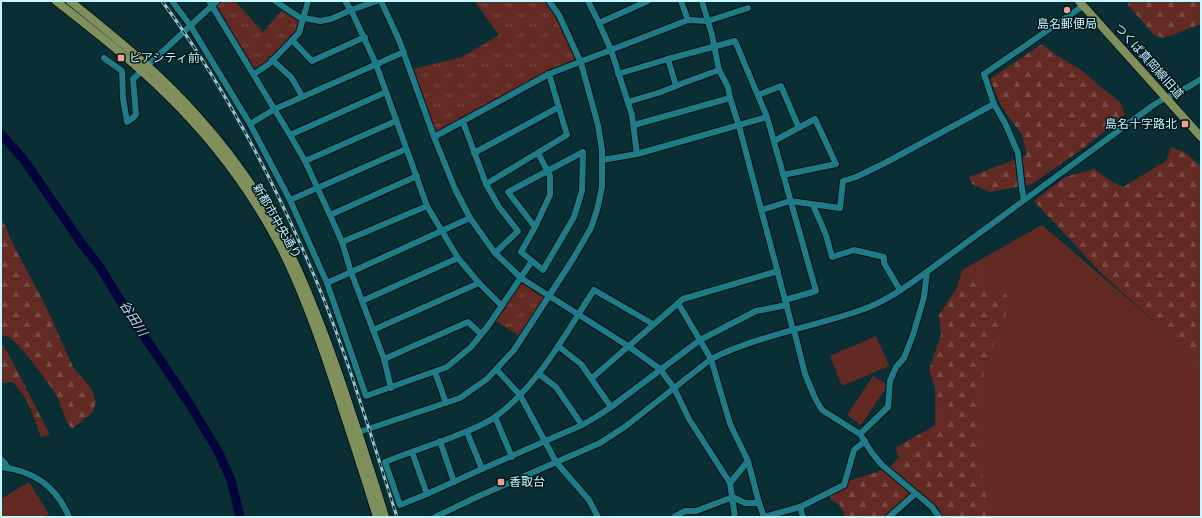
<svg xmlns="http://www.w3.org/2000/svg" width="1202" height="518" font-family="'Roboto Serif','Noto Sans JP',serif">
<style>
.grass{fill:#622a23}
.forest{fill:url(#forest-firs)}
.park{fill:url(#park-tufts)}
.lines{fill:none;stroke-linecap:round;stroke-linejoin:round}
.river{stroke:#04033b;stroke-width:9}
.minor-casing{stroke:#061416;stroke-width:8}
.major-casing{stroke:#061416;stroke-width:10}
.minor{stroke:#1f7b88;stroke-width:6}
.major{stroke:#7f905d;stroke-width:8}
.rail-casing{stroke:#96c5cd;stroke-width:3}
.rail{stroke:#001519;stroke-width:1.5;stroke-dasharray:4.5;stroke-linecap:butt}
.poi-dot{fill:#f59d8f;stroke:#001519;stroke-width:1.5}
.labels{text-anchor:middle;stroke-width:3;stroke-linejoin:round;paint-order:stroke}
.poi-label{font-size:12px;fill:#c4f6ff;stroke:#001519;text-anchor:start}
.street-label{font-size:12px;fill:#c4f6ff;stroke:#001519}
.water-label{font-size:13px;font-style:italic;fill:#bbcbf7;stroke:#001519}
</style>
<defs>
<pattern id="forest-firs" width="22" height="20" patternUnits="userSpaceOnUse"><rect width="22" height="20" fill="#622a23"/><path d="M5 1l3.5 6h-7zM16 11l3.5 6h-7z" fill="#774a44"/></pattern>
<pattern id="park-tufts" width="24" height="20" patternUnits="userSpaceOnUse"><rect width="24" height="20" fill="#622a23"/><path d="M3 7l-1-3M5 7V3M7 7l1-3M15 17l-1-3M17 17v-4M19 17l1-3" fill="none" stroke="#774a44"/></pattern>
</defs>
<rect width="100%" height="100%" fill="#092e34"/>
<!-- grass -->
<g class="grass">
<path d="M 1042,225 L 1162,328 L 1201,371 L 1201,517 L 968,517 L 935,467 L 935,367 L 962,270 Z"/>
<path d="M 876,336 L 889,366 L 842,386 L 830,356 Z"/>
<path d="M 873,376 L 888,385 L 861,425 L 847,415 Z"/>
<path d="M 29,482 L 49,514 L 44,517 L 1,517 L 1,499 Z"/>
</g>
<!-- forest -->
<g class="forest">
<path d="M 1128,1 L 1201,1 L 1201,24 L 1164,38 L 1154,35 L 1128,5 Z"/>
<path d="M 1042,44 L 1055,54 L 1084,72 L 1102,88 L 1120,102 L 1125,115 L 1085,147 L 1032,184 L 990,192 L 972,184 L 969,177 L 1027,155 L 1022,135 L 1001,106 L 990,79 Z"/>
<path d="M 1171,147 L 1186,153 L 1201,166 L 1201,371 L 1162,328 L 1102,274 L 1034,201 L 1065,177 L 1094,169 L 1112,182 L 1123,187 L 1166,161 Z"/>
<path d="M 1,217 L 15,248 L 46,307 L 73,367 L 91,388 L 96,401 L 93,412 L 72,429 C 64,420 63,410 58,399 C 54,389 19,343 10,338 C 8,336 4,336 1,336 Z"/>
<path d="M 977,266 L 986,267 L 979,280 L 985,286 L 1006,294 L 1009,299 L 1006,315 L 984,369 L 977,443 L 987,502 L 995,517 L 943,517 L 937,507 L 916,489 L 883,517 L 845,517 L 840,505 L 831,500 L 830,487 L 889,468 L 899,457 L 895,448 L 943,421 L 941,407 L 929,369 L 941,335 L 939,315 L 963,278 Z"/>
<path d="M 1,343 L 8,353 L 50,435 L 41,437 C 34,418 28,396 12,382 L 1,383 Z"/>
</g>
<!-- park -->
<g class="park">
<path d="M 217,1 L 235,1 L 263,32 L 285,7 L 304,18 L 299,33 L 254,74 L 212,6 Z"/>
<path d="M 474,1 L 549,1 L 581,63 L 549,74 L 434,137 L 409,70 L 462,57 L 499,35 Z"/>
<path d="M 521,278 L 550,296 L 522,338 L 493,319 Z"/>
</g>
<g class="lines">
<!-- river -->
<path class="river" d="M 1,134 L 24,160 L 82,244 L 100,267 L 118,297 L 189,403 L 219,453 L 231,480 L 240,517"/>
<defs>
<g id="minor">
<path d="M 172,1 L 190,25 L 250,124 L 290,200 L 327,283 L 366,396 L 447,367 L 471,347 L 488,326 L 532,261"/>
<path d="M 209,1 L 290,135 L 305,161 L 330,215 L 342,242 L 351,272 L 384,359 L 391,388"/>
<path d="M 275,1 L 299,17 L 320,21 L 331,19 L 351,10 L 377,1"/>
<path d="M 345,1 L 351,10 L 376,64 L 427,206 L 458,258 L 479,283 L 502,306"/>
<path d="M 381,1 L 399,40 L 434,137 L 455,189 L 470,218 L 495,253 L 521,278 L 628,346 L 660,369 L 674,388 L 689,419 L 730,483 L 735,517"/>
<path d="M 588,1 L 599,23 L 611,50 L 632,115 L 637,154"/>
<path d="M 681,1 L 688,20"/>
<path d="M 702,1 L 712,35 L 719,70 L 728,87 L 730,98 L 739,126 L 793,330"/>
<path d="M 599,23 L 648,1"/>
<path d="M 292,40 L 312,61 L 365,37"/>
<path d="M 104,58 L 122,71 L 123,98 L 127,122 L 134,117 L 136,114 L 133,79 L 217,1"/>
<path d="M 668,59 L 676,86"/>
<path d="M 272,60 L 291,77 L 302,96"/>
<path d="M 254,74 L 269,64 L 299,33 L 308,1"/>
<path d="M 618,74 L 668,59 L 735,41 L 767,117 L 816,291 L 785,300"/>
<path d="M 758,95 L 781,86 L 799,128"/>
<path d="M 628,102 L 661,92 L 686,82 L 719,70"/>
<path d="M 463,122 L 486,184 L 499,207 L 518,231 L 495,253"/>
<path d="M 250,124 L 275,109 L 404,52"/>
<path d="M 634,125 L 730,98"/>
<path d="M 290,135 L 386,92"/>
<path d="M 434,137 L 549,74 L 688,20 L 708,21 L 748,8"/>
<path d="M 774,141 L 815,119 L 836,164 L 783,175"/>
<path d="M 583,152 L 582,191 L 574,217 L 543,270 L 521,252 L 535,227 L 508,192 Z"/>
<path d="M 474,153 L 559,107"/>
<path d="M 602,160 L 637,154 L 767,117"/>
<path d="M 305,161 L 396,121"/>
<path d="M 486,184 L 567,135 L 549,74"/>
<path d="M 290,200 L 406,149"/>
<path d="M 1024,200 L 1022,189 L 1018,153 L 1005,123 L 994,104 L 984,74 L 1083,6"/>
<path d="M 813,205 L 826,235 L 832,257 L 854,250 L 884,257 L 884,263 L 900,290"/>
<path d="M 762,210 L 790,201 L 840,208 L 843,181 L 856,177 L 885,163 L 994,104"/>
<path d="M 330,215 L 417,176"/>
<path d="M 535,227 L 550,195 L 550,176 L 538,153"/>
<path d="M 342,242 L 427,206"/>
<path d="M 327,283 L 470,218"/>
<path d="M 362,301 L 458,258"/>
<path d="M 678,303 L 711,359 L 730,424 L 748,461 L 759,503 L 764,517"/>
<path d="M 373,330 L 479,283"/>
<path d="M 794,330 L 805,374 L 815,398 L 822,410 L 860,434 L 872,453 L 882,465 L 932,507 L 939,517"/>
<path d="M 384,359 L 468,322 L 481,334"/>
<path d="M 497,370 L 520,395 L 556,462 L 589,500 L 598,517"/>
<path d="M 435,372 L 446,403"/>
<path d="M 539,374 L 556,387 L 582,425"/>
<path d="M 592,378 L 683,299 L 778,271"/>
<path d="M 611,407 L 700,340 L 756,311 L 787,305"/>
<path d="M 495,417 L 512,457"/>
<path d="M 467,432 L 482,469 L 582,425 L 596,417 L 611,407 L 581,364 L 558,346"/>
<path d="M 356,433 L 460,398 L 487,379 L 514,350 L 573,259 L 591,228 L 597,210 L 602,187 L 602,150 L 598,125 L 581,63 L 559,15 L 549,1"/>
<path d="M 860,434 L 888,407 L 890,381 L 896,367 L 904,358 L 913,335 L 924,297 L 927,272"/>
<path d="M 440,441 L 454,482"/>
<path d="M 412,452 L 427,494 L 400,505 L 385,462 C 405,454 425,447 445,440 C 462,433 481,427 495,417 C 539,385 565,334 594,290 L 653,324"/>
<path d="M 1,459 L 5,463 L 8,468"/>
<path d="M 1,467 C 34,471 56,486 69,517"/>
<path d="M 730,483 L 748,461"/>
<path d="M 427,494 L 482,469"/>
<path d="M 800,507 L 803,517"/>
<path d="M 435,517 L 479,496 L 600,443 L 626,426 L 711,359 C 759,335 814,327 864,309 C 889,300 911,283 932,268 L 1152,106 C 1168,95 1186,90 1201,79"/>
<path d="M 674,517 L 685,511 L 696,511 L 733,497 L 745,503 L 759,503"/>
<path d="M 764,517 L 800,507 L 844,485 L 854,450 L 865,441"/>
<path d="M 889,517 L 915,494"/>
</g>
<g id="major">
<path d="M 56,1 C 94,31 133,61 168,96 C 212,139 251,191 280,246 C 302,289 318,334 333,380 C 348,426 363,471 377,517"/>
<path d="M 70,1 C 116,38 162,75 201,120 C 233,156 263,199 285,243 C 309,290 327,340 344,390 C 358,432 372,474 385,517"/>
<path d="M 1079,1 L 1201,137"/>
</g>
</defs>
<!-- minor casing -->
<use href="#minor" class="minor-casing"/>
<!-- major casing -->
<use href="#major" class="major-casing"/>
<!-- minor -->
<use href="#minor" class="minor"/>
<!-- major -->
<use href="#major" class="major"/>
<defs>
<path id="rail" d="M 162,1 C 217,76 265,164 303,250 C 342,336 368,427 397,517"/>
</defs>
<!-- rail casing -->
<use href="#rail" class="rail-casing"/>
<!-- rail -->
<use href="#rail" class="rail"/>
</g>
<!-- markers -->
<g class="poi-dot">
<circle cx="1067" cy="10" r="4"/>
<rect x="117" y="54" width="8" height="8" rx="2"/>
<rect x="1181" y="120" width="8" height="8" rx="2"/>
<rect x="497" y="478" width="8" height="8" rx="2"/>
</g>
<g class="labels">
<!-- poi labels -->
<g class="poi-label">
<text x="1067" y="28" text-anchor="middle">島名郵便局</text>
<text x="129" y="62">ピアシティ前</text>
<text x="1177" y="128" text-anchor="end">島名十字路北</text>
<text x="509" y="486">香取台</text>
</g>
<!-- street labels -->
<g class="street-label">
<text transform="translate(1149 61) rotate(48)" y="4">つくば真岡線旧道</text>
<text transform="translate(277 221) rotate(60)" y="4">新都市中央通り</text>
</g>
<!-- water labels -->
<g class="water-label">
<text transform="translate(134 318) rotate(57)" y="5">谷田川</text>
</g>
</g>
<!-- border -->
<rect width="1202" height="518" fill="none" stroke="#c4f6ff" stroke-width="4"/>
</svg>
